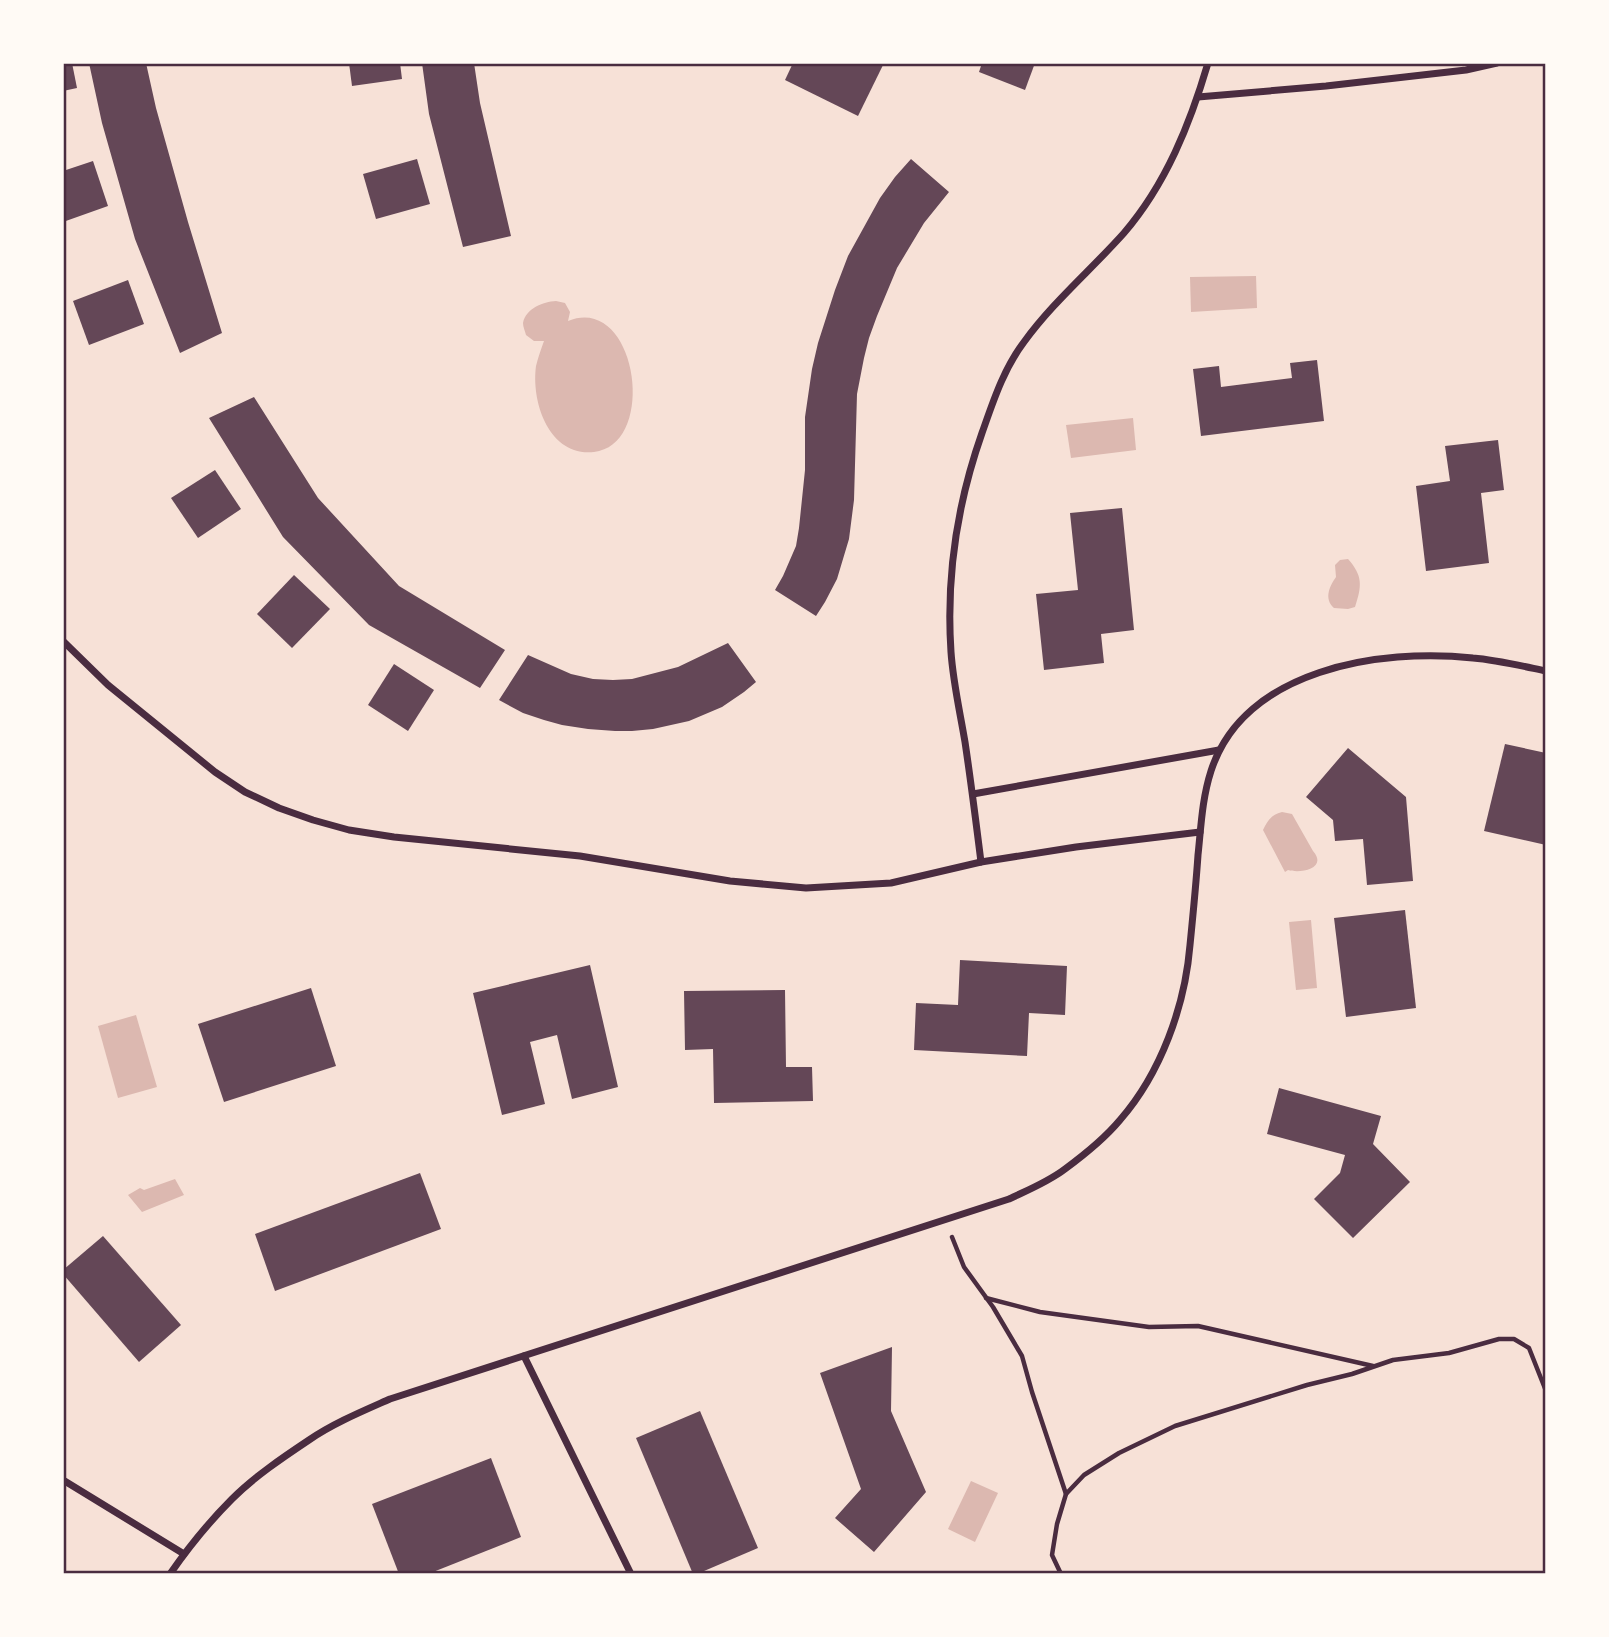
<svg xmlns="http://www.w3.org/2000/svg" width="1609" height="1637" font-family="Georgia,serif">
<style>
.water{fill:#dcb8b0}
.building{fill:#644757}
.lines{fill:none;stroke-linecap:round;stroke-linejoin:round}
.path{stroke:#4a2c40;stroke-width:4.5}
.minor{stroke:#4a2c40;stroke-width:7}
.neatline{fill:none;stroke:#4a2c40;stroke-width:2.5}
</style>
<rect width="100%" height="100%" fill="#f7e1d7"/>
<!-- water -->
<g class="water">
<path d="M 1256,276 L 1257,308 L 1191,312 L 1190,277 Z"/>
<path d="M 556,301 L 565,303 L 570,312 L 568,321 C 637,293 659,445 594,452 C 549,457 531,402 536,366 C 538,358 541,349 544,341 L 534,341 L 526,335 C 525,331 523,327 523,323 C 526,308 543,302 556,301 Z"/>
<path d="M 1133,418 L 1136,450 L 1071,458 L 1066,425 Z"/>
<path d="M 1348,559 C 1363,576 1362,586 1355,607 L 1348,609 L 1334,608 C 1324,599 1329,587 1336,577 L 1335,565 L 1340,560 Z"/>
<path d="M 1282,812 L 1292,814 L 1313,851 C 1328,868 1301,874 1288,870 L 1285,872 L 1263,830 C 1268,820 1271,815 1282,812 Z"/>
<path d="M 1311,920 L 1317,988 L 1296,990 L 1289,922 Z"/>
<path d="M 136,1015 L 157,1087 L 118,1098 L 98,1026 Z"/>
<path d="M 175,1179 L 184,1195 L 142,1212 L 128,1195 L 140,1188 L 144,1190 Z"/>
<path d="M 971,1481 L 998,1493 L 975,1542 L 948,1529 Z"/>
</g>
<!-- building -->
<g class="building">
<path d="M 63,63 L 72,63 L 77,88 L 63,91 Z"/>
<path d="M 89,63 L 146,63 L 156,108 L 188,222 L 222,333 L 180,353 L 135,239 L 102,123 Z"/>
<path d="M 349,63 L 400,63 L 402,79 L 352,86 Z"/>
<path d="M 422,63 L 474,63 L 480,103 L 511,236 L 463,247 L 429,114 Z"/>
<path d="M 793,63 L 884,63 L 858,116 L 785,80 Z"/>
<path d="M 982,63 L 1035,63 L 1025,90 L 979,72 Z"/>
<path d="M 417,159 L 430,204 L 376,219 L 363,174 Z"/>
<path d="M 911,159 L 949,192 L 924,223 L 897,268 L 877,316 L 869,338 L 864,358 L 857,394 L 854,500 L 849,539 L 837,579 L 825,602 L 816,616 L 775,590 L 783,576 L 796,546 L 799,528 L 805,470 L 805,417 L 812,369 L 818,343 L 835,290 L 848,256 L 880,198 L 895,177 Z"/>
<path d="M 93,161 L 108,206 L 63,222 L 63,171 Z"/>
<path d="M 128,280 L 144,324 L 89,345 L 73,301 Z"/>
<path d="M 1317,360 L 1324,421 L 1201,436 L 1193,369 L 1219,366 L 1221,387 L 1292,378 L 1290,363 Z"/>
<path d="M 254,397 L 318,498 L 399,586 L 505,650 L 480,688 L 369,625 L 283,537 L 209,418 Z"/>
<path d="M 1498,440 L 1504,490 L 1481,493 L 1489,563 L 1426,571 L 1416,486 L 1450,481 L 1445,446 Z"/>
<path d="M 215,470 L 241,509 L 198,538 L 171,498 Z"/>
<path d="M 1122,508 L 1134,630 L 1101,634 L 1104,663 L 1044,670 L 1036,594 L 1078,590 L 1070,513 Z"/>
<path d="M 294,575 L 330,609 L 292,648 L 257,614 Z"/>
<path d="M 728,643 L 756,682 L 744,692 L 722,707 L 689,721 L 653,729 L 632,731 L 615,731 L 588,729 L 562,725 L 544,720 L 523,713 L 499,700 L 528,655 L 571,674 L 593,679 L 613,680 L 632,679 L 678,667 Z"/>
<path d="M 394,664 L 434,690 L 408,731 L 368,705 Z"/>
<path d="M 1505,744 L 1546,753 L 1546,845 L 1484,831 Z"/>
<path d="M 1348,748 L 1406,797 L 1413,881 L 1367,885 L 1363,839 L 1335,841 L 1333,820 L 1306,797 Z"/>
<path d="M 1405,910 L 1416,1008 L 1346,1017 L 1334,918 Z"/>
<path d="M 960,960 L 1067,966 L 1065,1015 L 1029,1013 L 1027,1056 L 914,1050 L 916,1003 L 958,1005 Z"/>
<path d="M 590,965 L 618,1087 L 572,1099 L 557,1035 L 530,1042 L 545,1104 L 502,1115 L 473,993 Z"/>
<path d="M 311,988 L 336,1066 L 224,1102 L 198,1024 Z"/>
<path d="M 785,990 L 786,1067 L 812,1067 L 813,1101 L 714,1103 L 713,1049 L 685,1050 L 684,991 Z"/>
<path d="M 1279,1088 L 1381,1116 L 1373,1144 L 1410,1182 L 1353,1238 L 1314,1199 L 1340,1173 L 1345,1155 L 1267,1134 Z"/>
<path d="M 420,1173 L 441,1229 L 275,1291 L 255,1234 Z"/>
<path d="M 103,1236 L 181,1325 L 139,1362 L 63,1274 L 63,1270 Z"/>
<path d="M 892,1347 L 891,1411 L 926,1492 L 874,1552 L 835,1518 L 861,1489 L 820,1373 Z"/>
<path d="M 700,1411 L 758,1548 L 697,1574 L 693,1574 L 636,1438 Z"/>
<path d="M 491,1458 L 521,1537 L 428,1574 L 399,1574 L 372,1504 Z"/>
</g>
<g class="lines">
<!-- path -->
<g class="path">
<path d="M 952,1237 L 964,1267 L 993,1307 L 1022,1356 L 1032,1392 L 1066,1494 L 1057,1524 L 1052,1555 L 1061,1574"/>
<path d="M 986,1298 L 1040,1312 L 1149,1327 L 1198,1326 L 1373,1366"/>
<path d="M 1066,1494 L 1084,1475 L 1119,1453 L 1175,1426 L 1307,1385 L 1352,1374 L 1393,1360 L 1449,1353 L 1499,1339 L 1514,1339 L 1529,1348 L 1546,1391"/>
</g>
<!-- minor -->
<g class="minor">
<path d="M 1198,97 L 1326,86 L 1466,70 L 1497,63"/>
<path d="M 63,641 L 108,685 L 215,772 L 245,792 L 279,808 L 313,820 L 349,830 L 394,837 L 580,856 L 730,881 L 806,888 L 891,883 L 981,862 C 976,822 971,782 965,742 C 960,712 953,682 951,652 C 946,578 957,504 982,433 C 993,402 1003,370 1024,342 C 1053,302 1091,270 1124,233 C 1166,184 1190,124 1208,63"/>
<path d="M 973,794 L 1219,750"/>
<path d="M 981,862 L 1076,847 L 1200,832"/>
<path d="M 524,1356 L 631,1574"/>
<path d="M 63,1480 L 184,1554"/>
<path d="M 170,1574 C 188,1548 209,1522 232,1499 C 254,1477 282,1458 309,1440 C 334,1423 363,1411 390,1399 L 1009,1199 C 1028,1190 1048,1182 1065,1169 C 1084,1155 1105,1138 1120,1120 C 1161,1073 1185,1006 1190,945 C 1193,915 1196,885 1198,855 C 1201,827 1202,799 1211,771 C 1244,669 1380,648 1473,658 C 1497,660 1522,666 1546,671"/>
</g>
</g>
<!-- border -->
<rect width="1609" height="1637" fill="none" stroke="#fffaf5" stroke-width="130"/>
<rect x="65" y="65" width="1479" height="1507" class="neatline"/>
</svg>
